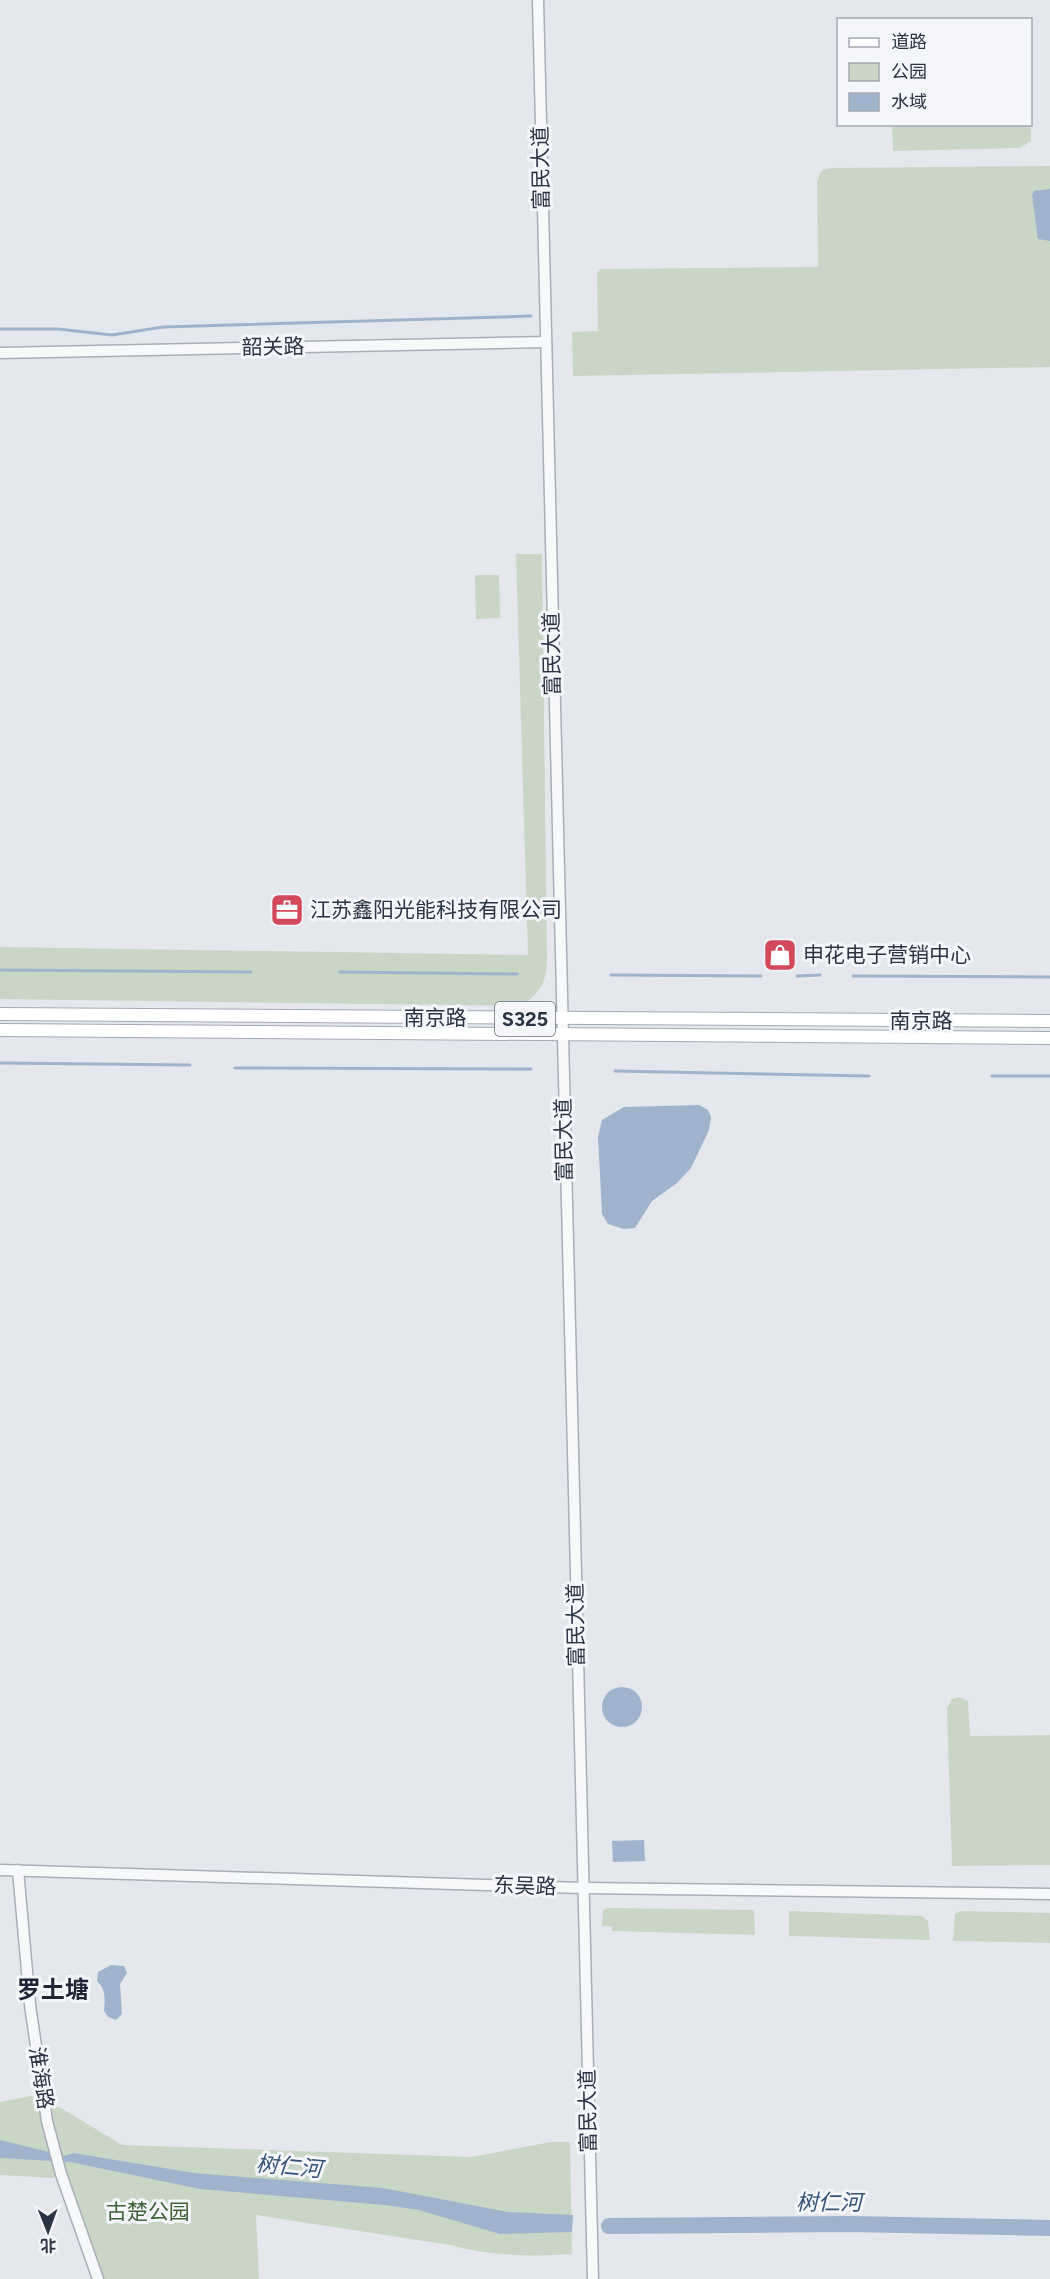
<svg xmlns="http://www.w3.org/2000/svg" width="1050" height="2279" font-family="Figtree,'Noto Sans SC',sans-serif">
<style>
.green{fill:#c9d6c5}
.water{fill:#9fb4cc}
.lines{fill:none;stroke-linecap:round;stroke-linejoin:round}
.stream{stroke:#9fb4cc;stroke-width:3}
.river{stroke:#9fb4cc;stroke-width:16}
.minor-casing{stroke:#a9aeb7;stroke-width:13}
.major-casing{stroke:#a3abb8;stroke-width:14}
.minor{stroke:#f7f8fa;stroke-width:10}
.major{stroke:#fff;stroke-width:12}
.labels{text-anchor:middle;stroke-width:6;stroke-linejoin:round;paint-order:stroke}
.shield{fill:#f4f6f9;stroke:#676e7b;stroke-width:1.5}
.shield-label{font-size:20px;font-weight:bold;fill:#2b3445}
.street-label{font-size:21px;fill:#2b3445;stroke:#f4f6f9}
.poi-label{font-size:21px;fill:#2b3445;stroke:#f4f6f9;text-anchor:start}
.park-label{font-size:21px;fill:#3f6138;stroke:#f4f6f9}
.water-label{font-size:22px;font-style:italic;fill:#34527a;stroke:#f4f6f9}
.quarter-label{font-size:24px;font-weight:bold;fill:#1d2536;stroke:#f4f6f9}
</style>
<rect width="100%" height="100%" fill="#e4e7ec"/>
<!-- green -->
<g class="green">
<path d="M 1031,120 L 1031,141 L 1020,148 L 893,151 L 892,125 L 1030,124 Z"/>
<path d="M 1050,166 L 1050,367 L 573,376 L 572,332 L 598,331 L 597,273 L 601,269 L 818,267 L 817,181 L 822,170 L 832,168 Z"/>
<path d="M 516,554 L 542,554 L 547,961 C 546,983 540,992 522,1006 L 0,999 L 0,947 L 528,955 Z"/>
<path d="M 475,575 L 499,575 L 500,618 L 476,619 Z"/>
<path d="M 959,1697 L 968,1701 L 970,1736 L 1050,1735 L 1050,1865 L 952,1866 L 947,1708 L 952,1699 Z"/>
<path d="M 609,1908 L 754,1910 L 755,1935 L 612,1931 L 612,1926 L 602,1926 L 603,1910 Z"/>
<path d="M 789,1911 L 922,1916 L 928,1921 L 930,1940 L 789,1936 Z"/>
<path d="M 961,1911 L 1050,1913 L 1050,1943 L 953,1941 L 955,1914 Z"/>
<path d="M 31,2096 L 61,2108 L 122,2145 L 471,2157 L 551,2142 L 570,2142 L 572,2254 C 530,2257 491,2256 450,2245 L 256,2215 L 259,2279 L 100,2279 L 65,2175 L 51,2178 L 0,2175 L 0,2102 Z"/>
</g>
<!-- water -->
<g class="water">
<path d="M 1050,189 L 1050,241 L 1038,239 L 1032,195 L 1034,191 Z"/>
<path d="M 699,1105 L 708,1110 L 711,1117 L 709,1130 L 691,1168 L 677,1183 L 652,1201 L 635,1228 L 624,1229 L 608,1224 L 602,1214 L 598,1137 L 602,1120 L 624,1107 Z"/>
<circle cx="622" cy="1707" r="20"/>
<path d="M 644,1840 L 645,1861 L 613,1862 L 612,1841 Z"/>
<path d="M 111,1965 L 124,1966 L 127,1973 L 120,1984 L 122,2014 L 116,2020 L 108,2017 L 104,2011 C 105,2001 106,1988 97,1981 L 98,1972 Z"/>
<path d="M 0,2140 L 65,2156 L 73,2153 L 194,2173 L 383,2188 L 508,2212 L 573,2215 L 572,2232 L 500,2234 L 419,2210 L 385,2205 L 200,2189 L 70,2162 L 0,2158 Z"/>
</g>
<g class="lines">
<!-- stream -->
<g class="stream">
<path d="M 0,329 L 58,329 L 112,335 L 163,327 L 531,316"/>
<path d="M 0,970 L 251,972"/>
<path d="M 340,972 L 517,974"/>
<path d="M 611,975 L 761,976"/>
<path d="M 797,976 L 820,975"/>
<path d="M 853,976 L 1050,977"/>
<path d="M 0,1063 L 190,1065"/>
<path d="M 235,1068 L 531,1069"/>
<path d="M 615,1071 L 869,1076"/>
<path d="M 992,1076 L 1050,1076"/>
</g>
<!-- river -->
<path class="river" d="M 609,2226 L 848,2224 L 1050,2228"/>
<defs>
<g id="minor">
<path d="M 538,0 L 593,2279"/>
<path d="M 0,353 L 546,342"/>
<path d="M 0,1870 L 583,1888 L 1050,1894"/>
<path d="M 18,1870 L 30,2005 L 47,2121 L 61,2174 L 98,2279"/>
</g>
<g id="major">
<path d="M 0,1014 L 1050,1021"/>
<path d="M 0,1030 L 1050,1038"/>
</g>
</defs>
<!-- minor casing -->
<use href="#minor" class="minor-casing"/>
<!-- major casing -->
<use href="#major" class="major-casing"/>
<!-- minor -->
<use href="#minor" class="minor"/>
<!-- major -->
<use href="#major" class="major"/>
</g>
<!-- icons -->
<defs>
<symbol id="office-square" viewBox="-11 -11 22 22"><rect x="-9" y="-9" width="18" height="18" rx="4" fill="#d1495b" stroke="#f4f6f9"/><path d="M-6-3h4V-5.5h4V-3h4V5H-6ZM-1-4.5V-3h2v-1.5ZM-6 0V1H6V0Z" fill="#fff"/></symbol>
<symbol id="shop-square" viewBox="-11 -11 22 22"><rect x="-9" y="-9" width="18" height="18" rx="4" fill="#d1495b" stroke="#f4f6f9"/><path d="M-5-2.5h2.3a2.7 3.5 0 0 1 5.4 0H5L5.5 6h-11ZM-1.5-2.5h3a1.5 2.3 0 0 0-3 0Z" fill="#fff"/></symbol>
</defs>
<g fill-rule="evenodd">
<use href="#office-square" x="268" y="891" width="38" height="38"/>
<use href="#shop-square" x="761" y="936" width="38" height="38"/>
</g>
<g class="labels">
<!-- shield labels -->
<rect class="shield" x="495" y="1002" width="60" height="34" rx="4.5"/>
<g class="shield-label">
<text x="525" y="1026">S325</text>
</g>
<!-- street labels -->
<g class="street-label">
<text transform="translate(541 168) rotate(-91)" y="7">富民大道</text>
<text transform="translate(273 347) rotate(-1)" y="7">韶关路</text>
<text transform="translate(552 654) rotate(-91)" y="7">富民大道</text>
<text x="435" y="1025">南京路</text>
<text x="921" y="1028">南京路</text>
<text transform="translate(564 1140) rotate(-91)" y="7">富民大道</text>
<text transform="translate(576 1625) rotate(-91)" y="7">富民大道</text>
<text transform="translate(525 1886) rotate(2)" y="7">东吴路</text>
<text transform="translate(41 2078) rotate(81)" y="7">淮海路</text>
<text transform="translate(588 2111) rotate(-91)" y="7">富民大道</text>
</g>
<!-- poi labels -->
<g class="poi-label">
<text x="310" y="917">江苏鑫阳光能科技有限公司</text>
<text x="803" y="962">申花电子营销中心</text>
</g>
<!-- park labels -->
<g class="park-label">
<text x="148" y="2219">古楚公园</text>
</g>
<!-- water labels -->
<g class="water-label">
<text transform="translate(289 2166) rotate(5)" y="8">树仁河</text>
<text x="829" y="2210">树仁河</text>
</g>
<!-- quarter labels -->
<g class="quarter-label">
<text x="53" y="1998">罗土塘</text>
</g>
</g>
<!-- legend -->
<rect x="837" y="18" width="195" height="108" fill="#f4f6f9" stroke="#a4a8b1" stroke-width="1.5"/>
<rect x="849" y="38" width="30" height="9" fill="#ffffff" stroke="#a4a8b1" stroke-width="1.5"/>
<text x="891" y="48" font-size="18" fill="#2b3445">道路</text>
<rect x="849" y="63" width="30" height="18" fill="#c9d6c5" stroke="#a4a8b1" stroke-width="1.5"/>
<text x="891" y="78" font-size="18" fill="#2b3445">公园</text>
<rect x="849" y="93" width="30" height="18" fill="#9fb4cc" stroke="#a4a8b1" stroke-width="1.5"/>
<text x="891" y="108" font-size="18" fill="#2b3445">水域</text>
<!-- north arrow -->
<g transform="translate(48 2231) rotate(179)" stroke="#f4f6f9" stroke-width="4.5" paint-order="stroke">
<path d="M0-4.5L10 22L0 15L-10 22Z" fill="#2b3445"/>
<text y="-9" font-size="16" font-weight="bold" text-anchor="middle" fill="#2b3445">北</text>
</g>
</svg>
